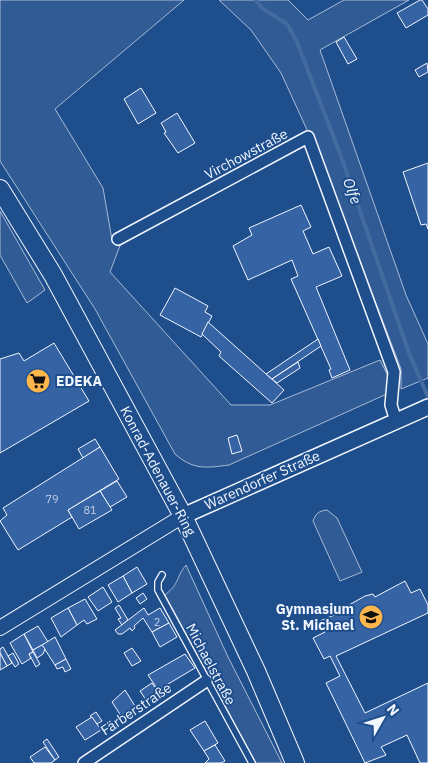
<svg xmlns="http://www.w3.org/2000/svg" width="428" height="763" font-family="'IBM Plex Sans',sans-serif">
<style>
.green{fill:#305b95;stroke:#a8bbd7}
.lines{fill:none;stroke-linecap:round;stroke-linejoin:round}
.stream{stroke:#446ba0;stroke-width:4}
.building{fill:#3563a3;stroke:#f2f6ff}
.service-casing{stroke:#f2f6ff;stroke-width:8}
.minor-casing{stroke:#f2f6ff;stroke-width:14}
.tertiary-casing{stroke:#f2f6ff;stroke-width:16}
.secondary-casing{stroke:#f2f6ff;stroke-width:18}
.primary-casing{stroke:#f2f6ff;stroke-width:20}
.service{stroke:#1f4e8c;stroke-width:5.5}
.minor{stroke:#1f4e8c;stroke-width:11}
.tertiary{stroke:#1f4e8c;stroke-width:14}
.secondary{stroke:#1f4e8c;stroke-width:15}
.primary{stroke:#1f4e8c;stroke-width:18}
.labels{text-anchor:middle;stroke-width:4;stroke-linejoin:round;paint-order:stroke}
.number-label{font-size:11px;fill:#c3d1e8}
.street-label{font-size:14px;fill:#f2f6ff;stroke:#1f4e8c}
.poi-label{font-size:14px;font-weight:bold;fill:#f2f6ff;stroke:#1f4e8c;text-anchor:start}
.water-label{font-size:15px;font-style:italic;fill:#f2f6ff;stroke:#1f4e8c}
</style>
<rect width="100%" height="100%" fill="#1f4e8c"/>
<!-- green -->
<g class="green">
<path d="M 0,0 L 184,0 L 55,109 L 103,188 L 112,240 L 121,243 L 110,272 L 231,405 L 270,405 L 380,360 L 388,376 L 389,393 L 229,465 C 206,468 193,470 175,454 L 95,309 L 0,161 Z"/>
<path d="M 219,0 L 288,0 L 308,20 L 344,0 L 409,0 L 320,50 L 406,295 L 428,344 L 428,378 L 401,389 L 401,369 L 313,138 L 308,132 L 281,73 L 251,30 Z"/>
<path d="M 0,211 L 45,290 L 27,303 L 0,255 Z"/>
<path d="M 327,510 L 337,518 L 362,572 L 340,581 L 313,521 C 316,513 319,511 327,510 Z"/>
<path d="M 186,565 L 228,657 L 282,763 L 256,763 L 165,595 C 181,582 175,578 186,565 Z"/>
</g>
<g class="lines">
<!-- stream -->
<path class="stream" d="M 256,0 L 262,8 L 287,24 L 297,42 L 342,159 L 409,353 L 428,397"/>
</g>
<!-- building -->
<g class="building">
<path d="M 420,0 L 422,0 L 428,9 L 428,15 L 406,28 L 397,13 Z"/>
<path d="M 344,37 L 357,59 L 348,64 L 336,42 Z"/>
<path d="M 427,63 L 428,72 L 419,77 L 415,70 Z"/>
<path d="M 141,88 L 156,113 L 138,124 L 124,99 Z"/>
<path d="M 177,113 L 195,143 L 178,153 L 164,133 L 166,132 L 161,123 Z"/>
<path d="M 428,163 L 428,229 L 426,224 L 421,225 L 403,172 Z"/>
<path d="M 301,205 L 311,227 L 303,231 L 313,254 L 329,247 L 342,276 L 316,287 L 350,370 L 332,378 L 329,370 L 331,369 L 291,279 L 298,276 L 292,260 L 248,280 L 233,246 L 252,235 L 249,228 Z"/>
<path d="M 175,288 L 208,306 L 205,312 L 212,316 L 201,337 L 160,315 Z"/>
<path d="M 208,322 L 284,390 L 272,403 L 219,356 L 221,352 L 202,334 Z"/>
<path d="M 318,339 L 321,346 L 272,379 L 266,374 Z"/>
<path d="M 54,343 L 89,401 L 0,453 L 0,359 L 19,353 L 24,361 Z"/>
<path d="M 298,362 L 300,368 L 277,383 L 272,379 Z"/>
<path d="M 237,435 L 242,451 L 232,454 L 228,438 Z"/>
<path d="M 95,439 L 100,447 L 83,458 L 78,449 Z"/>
<path d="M 100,447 L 119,479 L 68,510 L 72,517 L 18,550 L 0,521 L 7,515 L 3,508 Z"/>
<path d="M 117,481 L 127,497 L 110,507 L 100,491 Z"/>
<path d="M 100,491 L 112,510 L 79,529 L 68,510 Z"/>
<path d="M 137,567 L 147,584 L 132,593 L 123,576 Z"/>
<path d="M 123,576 L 132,593 L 118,602 L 108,585 Z"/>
<path d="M 405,581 L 411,593 L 420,589 L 428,605 L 428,613 L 336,656 L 365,713 L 428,683 L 428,763 L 420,763 L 407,735 L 381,747 L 386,755 L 365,763 L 326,683 L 340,676 L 330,656 L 324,659 L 313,638 L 325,632 L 320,621 L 351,608 L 349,605 L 365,596 L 373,594 L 375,597 Z"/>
<path d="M 103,587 L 112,602 L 98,611 L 88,597 Z"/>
<path d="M 143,593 L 147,599 L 140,604 L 136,598 Z"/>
<path d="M 85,599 L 97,619 L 87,624 L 84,620 L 77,625 L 68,608 Z"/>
<path d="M 119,605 L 128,620 L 122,625 L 118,619 L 121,618 L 115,608 Z"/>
<path d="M 68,608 L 77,625 L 61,637 L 51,618 Z"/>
<path d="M 144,608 L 148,615 L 160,608 L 169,623 L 152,632 L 143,618 L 134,626 L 135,628 L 132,631 L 130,628 L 122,634 L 118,634 L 115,630 Z"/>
<path d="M 169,623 L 177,637 L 160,647 L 152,632 Z"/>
<path d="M 38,626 L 48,642 L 33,650 L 24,634 Z"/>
<path d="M 24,634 L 33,652 L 29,654 L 31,658 L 22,664 L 10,643 Z"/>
<path d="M 55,637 L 66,659 L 55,665 L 42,645 Z"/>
<path d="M 42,645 L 45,649 L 43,654 L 37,658 L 33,650 Z"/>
<path d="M 3,647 L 12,663 L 7,666 L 0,653 L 0,649 Z"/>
<path d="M 132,648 L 141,661 L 132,666 L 124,653 Z"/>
<path d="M 33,652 L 40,664 L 36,667 L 29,654 Z"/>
<path d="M 0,653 L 7,666 L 0,670 Z"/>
<path d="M 13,653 L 19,664 L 15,667 L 8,656 Z"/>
<path d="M 185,654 L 195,668 L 158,690 L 148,675 Z"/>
<path d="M 66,659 L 71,669 L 65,672 L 63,667 L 57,669 L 55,665 Z"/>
<path d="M 152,683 L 158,692 L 146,700 L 140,691 Z"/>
<path d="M 125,690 L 135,706 L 121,716 L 112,702 Z"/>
<path d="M 96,712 L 102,721 L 97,724 L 90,716 Z"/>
<path d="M 92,717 L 101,730 L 85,740 L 76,727 Z"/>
<path d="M 205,721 L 218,743 L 204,751 L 190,730 Z"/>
<path d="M 47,739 L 59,757 L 55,760 L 43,742 Z"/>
<path d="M 215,745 L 225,761 L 221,763 L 205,763 L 209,759 L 204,751 Z"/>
<path d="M 45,747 L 55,760 L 51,763 L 34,763 L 30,757 Z"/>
</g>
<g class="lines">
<defs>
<path id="service" d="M 162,575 L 158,582 L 158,590 L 252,763"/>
<g id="minor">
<path d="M 118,239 L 308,137 L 394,372 L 391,405 L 396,421"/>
<path d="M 84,763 L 206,681"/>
</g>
<path id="tertiary" d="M 0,628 L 183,516"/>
<path id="secondary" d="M 183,516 L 428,407"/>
<path id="primary" d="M 0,189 L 53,275 L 183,516 L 256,671 L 295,763"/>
</defs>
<!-- service casing -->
<use href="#service" class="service-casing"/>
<!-- minor casing -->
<use href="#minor" class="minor-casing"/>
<!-- tertiary casing -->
<use href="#tertiary" class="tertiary-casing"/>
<!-- secondary casing -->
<use href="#secondary" class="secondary-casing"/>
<!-- primary casing -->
<use href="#primary" class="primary-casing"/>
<!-- service -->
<use href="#service" class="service"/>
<!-- minor -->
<use href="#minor" class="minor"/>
<!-- tertiary -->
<use href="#tertiary" class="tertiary"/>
<!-- secondary -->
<use href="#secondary" class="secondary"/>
<!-- primary -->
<use href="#primary" class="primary"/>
</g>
<!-- icons -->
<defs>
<symbol id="supermarket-disc" viewBox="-11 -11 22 22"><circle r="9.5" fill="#ffb74d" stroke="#1f4e8c"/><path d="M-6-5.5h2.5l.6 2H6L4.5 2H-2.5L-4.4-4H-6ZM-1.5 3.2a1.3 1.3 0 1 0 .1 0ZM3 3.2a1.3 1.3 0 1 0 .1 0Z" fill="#111"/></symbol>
<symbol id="school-disc" viewBox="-11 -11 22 22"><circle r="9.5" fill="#ffb74d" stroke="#1f4e8c"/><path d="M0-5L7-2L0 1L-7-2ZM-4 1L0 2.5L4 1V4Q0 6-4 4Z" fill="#111"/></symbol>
</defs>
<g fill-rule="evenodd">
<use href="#supermarket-disc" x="24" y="367" width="28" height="28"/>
<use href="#school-disc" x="357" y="603" width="28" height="28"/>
</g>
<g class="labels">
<!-- number labels -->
<g class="number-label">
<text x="52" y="503">79</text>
<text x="90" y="514">81</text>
<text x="157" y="626">2</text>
</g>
<!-- street labels -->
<g class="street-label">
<text transform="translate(246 154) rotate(-28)" y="5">Virchowstraße</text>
<text transform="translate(158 471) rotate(62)" y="5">Konrad-Adenauer-Ring</text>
<text transform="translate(262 480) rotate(-24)" y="5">Warendorfer Straße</text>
<text transform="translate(211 664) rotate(62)" y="5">Michaelstraße</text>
<text transform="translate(136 709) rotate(-34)" y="5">Färberstraße</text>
</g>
<!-- poi labels -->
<g class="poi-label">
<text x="56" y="386">EDEKA</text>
<text x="354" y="614" text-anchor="end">Gymnasium<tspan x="354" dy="16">St. Michael</tspan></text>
</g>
<!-- water labels -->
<g class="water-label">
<text transform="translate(352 191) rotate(70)" y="5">Olfe</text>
</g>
</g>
<!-- north arrow -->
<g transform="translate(383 718) rotate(51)" stroke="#1f4e8c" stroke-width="4" paint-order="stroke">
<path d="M0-4L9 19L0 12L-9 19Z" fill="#f2f6ff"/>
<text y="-8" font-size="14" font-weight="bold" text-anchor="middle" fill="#f2f6ff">N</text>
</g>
</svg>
